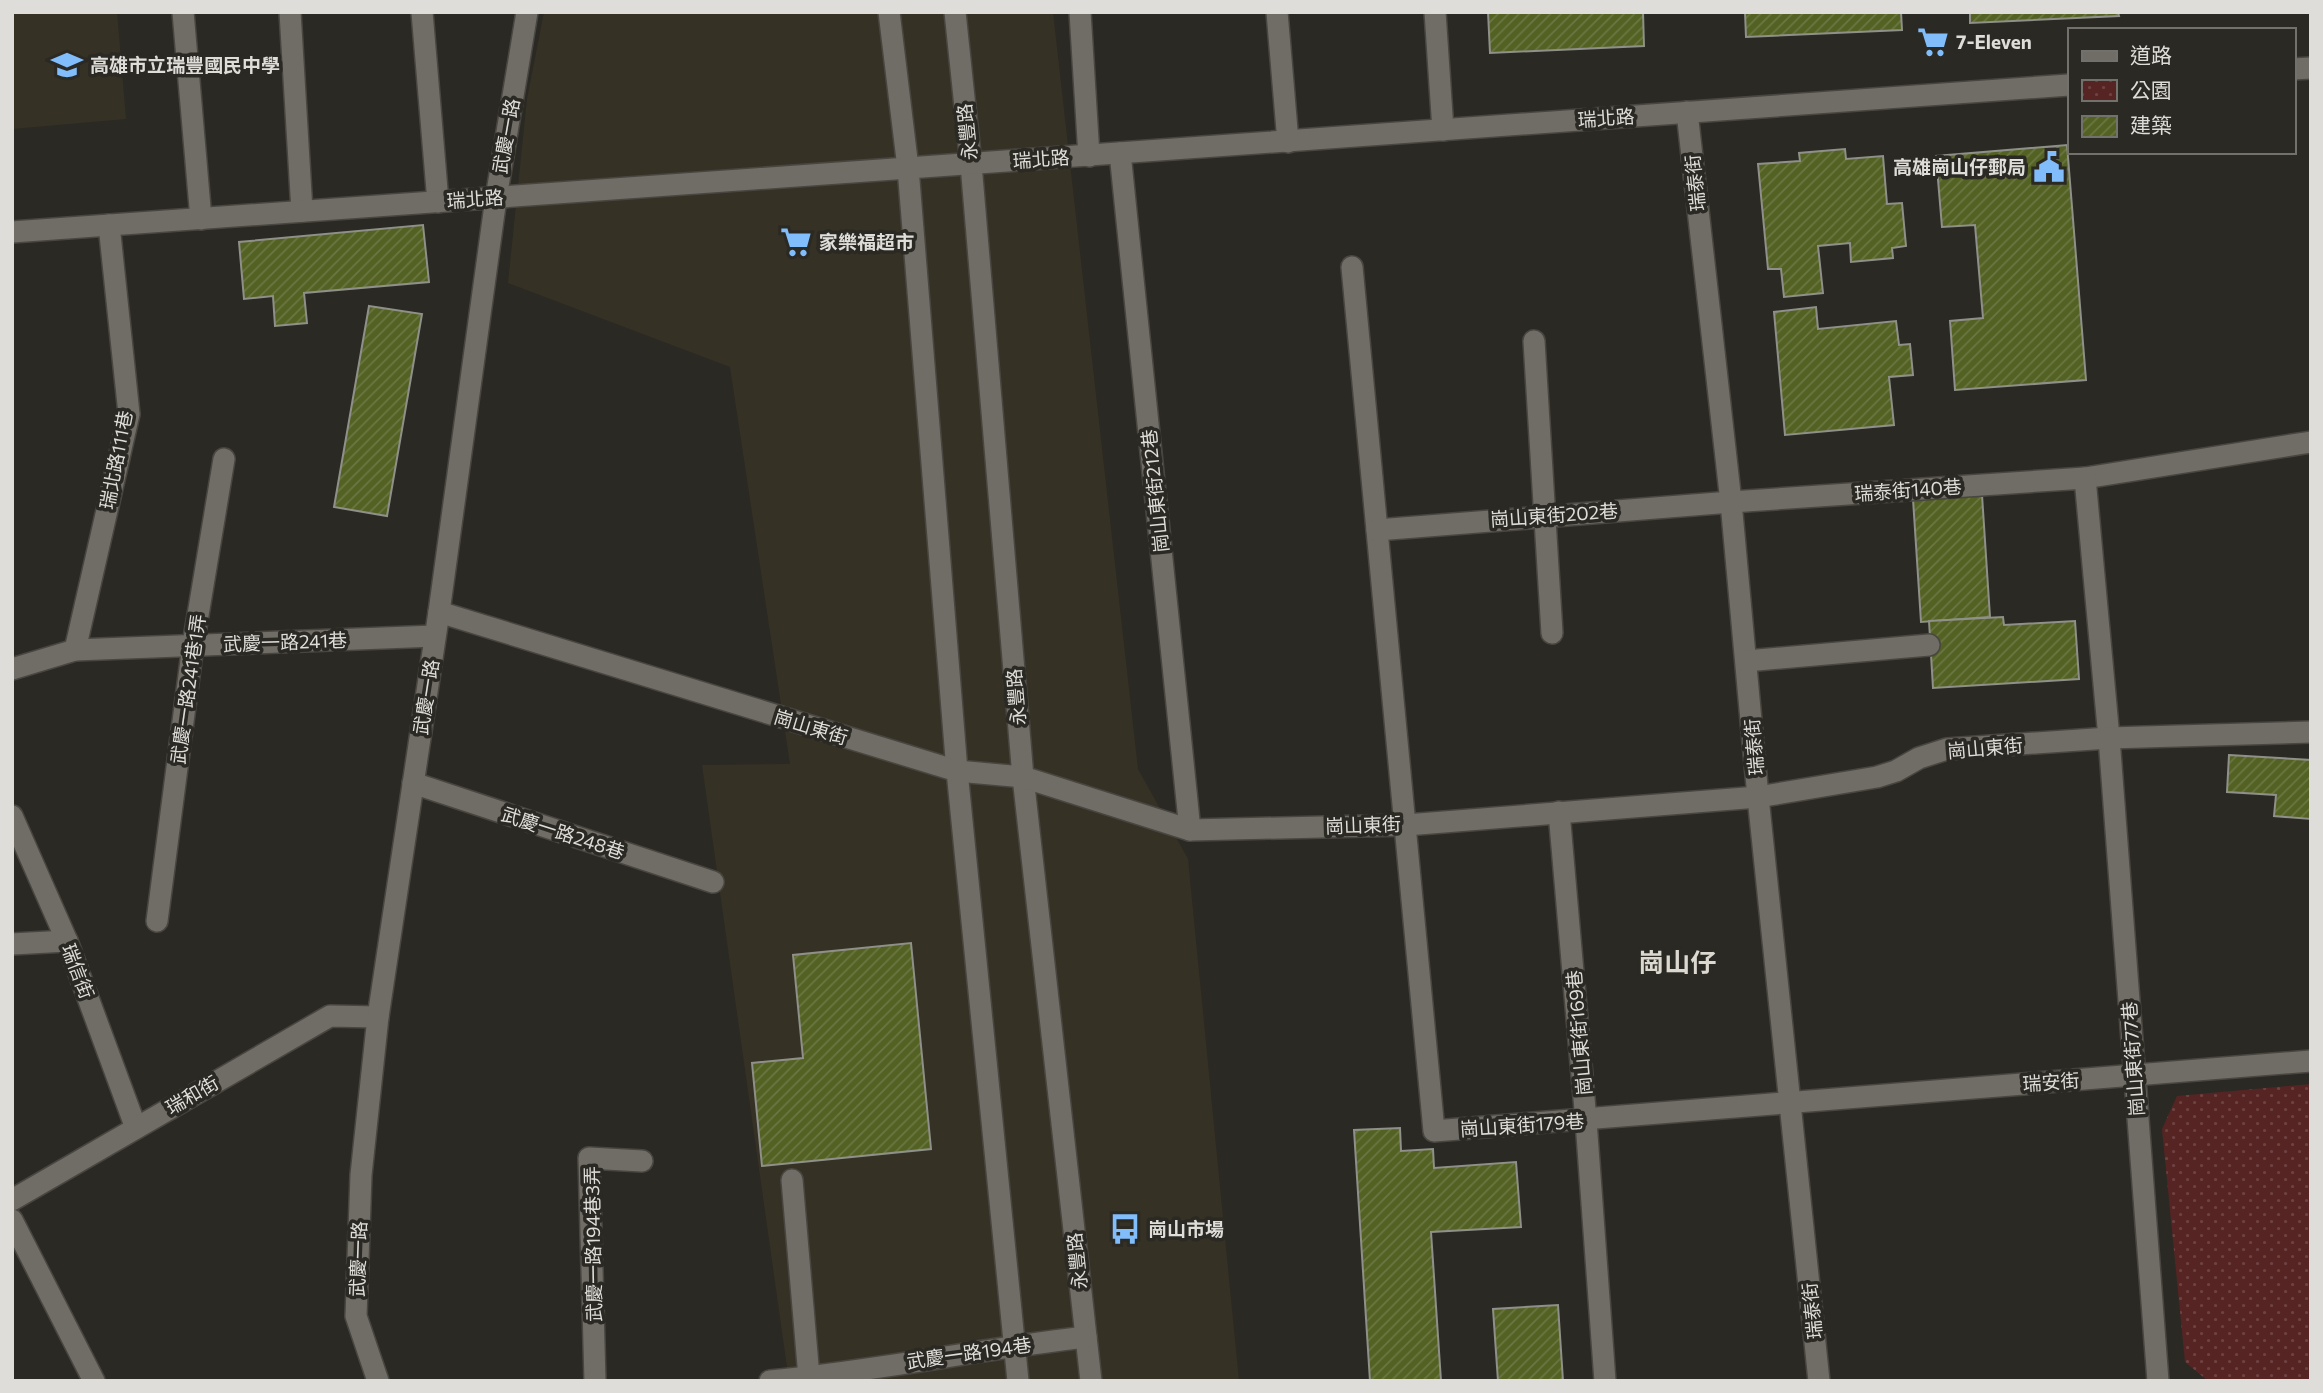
<svg xmlns="http://www.w3.org/2000/svg" width="2323" height="1393" font-family="Commissioner,'Noto Sans TC',sans-serif">
<style>
.built{fill:#363125}
.park{fill:url(#park-dots)}
.building{fill:url(#building-hatch);stroke:#8e9089;stroke-width:2}
.lines{fill:none;stroke-linecap:round;stroke-linejoin:round}
.minor-casing{stroke:#494641;stroke-width:24}
.minor{stroke:#706d66;stroke-width:21}
.labels{text-anchor:middle;stroke-width:7;stroke-linejoin:round;paint-order:stroke}
.poi-label{font-size:19px;font-weight:bold;fill:#dfddd9;stroke:#2b2923;text-anchor:start}
.street-label{font-size:19px;fill:#dfddd9;stroke:#2b2923}
.district-label{font-size:26px;font-weight:bold;fill:#dbd8d0;stroke:#2b2923}
</style>
<defs>
<pattern id="park-dots" width="8" height="8" patternUnits="userSpaceOnUse" patternTransform="scale(1.75)"><rect width="8" height="8" fill="#552423"/><path d="M2 2h.1M6 6h.1" fill="none" stroke="#6d4342" stroke-width="1.8" stroke-linecap="round"/></pattern>
<pattern id="building-hatch" width="6" height="6" patternUnits="userSpaceOnUse" patternTransform="scale(1.75)"><rect width="6" height="6" fill="#536123"/><path d="M-1 1l2-2M0 6l6-6M5 7l2-2" fill="none" stroke="#6b7742"/></pattern>
</defs>
<rect width="100%" height="100%" fill="#2b2923"/>
<!-- built -->
<g class="built">
<path d="M 12,12 L 117,12 L 126,119 L 12,129 Z"/>
<path d="M 544,12 L 1053,12 L 1138,769 L 1188,859 L 1239,1381 L 789,1381 L 702,765 L 790,764 L 730,367 L 508,283 L 527,99 Z"/>
</g>
<!-- park -->
<path class="park" d="M 2311,1084 L 2311,1381 L 2208,1381 L 2185,1362 L 2162,1129 L 2177,1096 Z"/>
<!-- building -->
<g class="building">
<path d="M 1488,12 L 1643,12 L 1644,46 L 1490,53 Z"/>
<path d="M 1745,12 L 1901,12 L 1902,30 L 1746,37 Z"/>
<path d="M 1970,12 L 2118,12 L 2119,16 L 1970,23 Z"/>
<path d="M 2067,145 L 2086,380 L 1955,390 L 1950,321 L 1983,318 L 1975,225 L 1942,227 L 1936,156 Z"/>
<path d="M 1845,149 L 1846,159 L 1883,156 L 1887,204 L 1902,203 L 1906,246 L 1892,248 L 1893,258 L 1851,262 L 1850,243 L 1818,246 L 1823,293 L 1784,297 L 1781,269 L 1768,269 L 1758,164 L 1800,161 L 1799,153 Z"/>
<path d="M 423,225 L 429,282 L 304,293 L 307,323 L 275,326 L 273,296 L 244,299 L 239,242 Z"/>
<path d="M 369,306 L 422,314 L 387,516 L 334,507 Z"/>
<path d="M 1816,307 L 1818,329 L 1896,321 L 1899,345 L 1910,344 L 1913,375 L 1889,377 L 1894,425 L 1785,435 L 1774,312 Z"/>
<path d="M 1982,495 L 1990,617 L 1921,622 L 1913,499 Z"/>
<path d="M 2003,617 L 2004,625 L 2075,621 L 2079,679 L 1933,688 L 1929,621 Z"/>
<path d="M 2229,755 L 2311,760 L 2311,819 L 2274,816 L 2276,795 L 2227,792 Z"/>
<path d="M 911,943 L 931,1149 L 762,1166 L 752,1063 L 803,1058 L 793,955 Z"/>
<path d="M 1400,1128 L 1401,1151 L 1433,1149 L 1434,1168 L 1516,1162 L 1521,1227 L 1431,1232 L 1441,1381 L 1370,1381 L 1354,1130 Z"/>
<path d="M 1558,1305 L 1563,1381 L 1498,1381 L 1493,1309 Z"/>
</g>
<g class="lines">
<defs>
<g id="minor">
<path d="M 183,12 L 201,219"/>
<path d="M 290,12 L 302,211"/>
<path d="M 422,12 L 438,202"/>
<path d="M 889,12 L 908,168 L 957,771 L 1018,1381"/>
<path d="M 955,12 L 971,164 L 1023,777 L 1091,1381"/>
<path d="M 1080,12 L 1089,156"/>
<path d="M 1277,12 L 1288,142"/>
<path d="M 1435,12 L 1443,130"/>
<path d="M 2293,69 L 2311,68"/>
<path d="M 1687,112 L 1731,502 L 1758,797 L 1819,1381"/>
<path d="M 1120,153 L 1190,830"/>
<path d="M 12,232 L 2069,85"/>
<path d="M 1352,267 L 1434,1131 L 2311,1061"/>
<path d="M 1534,341 L 1552,633"/>
<path d="M 2085,478 L 2311,442"/>
<path d="M 1377,530 L 1731,502 L 2085,478 L 2109,738 L 2158,1381"/>
<path d="M 439,612 L 957,771 L 1023,777 L 1190,830 L 1406,825 L 1758,797 L 1877,777 L 1896,771 L 1919,758 L 1947,749 L 2109,738 L 2311,732"/>
<path d="M 75,650 L 129,414 L 109,225"/>
<path d="M 1746,661 L 1929,645"/>
<path d="M 12,669 L 75,650 L 435,636"/>
<path d="M 413,783 L 713,882"/>
<path d="M 1559,812 L 1586,1121 L 1605,1381"/>
<path d="M 12,816 L 67,941 L 136,1128"/>
<path d="M 157,921 L 193,645 L 224,459"/>
<path d="M 12,944 L 67,941"/>
<path d="M 792,1180 L 809,1377"/>
<path d="M 12,1200 L 330,1016 L 378,1017"/>
<path d="M 12,1220 L 94,1381"/>
<path d="M 378,1381 L 356,1316 L 361,1175 L 378,1017 L 439,612 L 496,198 L 527,12"/>
<path d="M 595,1381 L 589,1158 L 642,1161"/>
<path d="M 770,1381 C 876,1371 980,1349 1086,1337"/>
</g>
</defs>
<!-- minor casing -->
<use href="#minor" class="minor-casing"/>
<!-- minor -->
<use href="#minor" class="minor"/>
</g>
<!-- icons -->
<defs>
<symbol id="supermarket-bare" viewBox="-9 -9 18 18"><path d="M-6-5.5h2.5l.6 2H6L4.5 2H-2.5L-4.4-4H-6ZM-1.5 3.2a1.3 1.3 0 1 0 .1 0ZM3 3.2a1.3 1.3 0 1 0 .1 0Z" fill="#81bdfa" stroke="#2b2923" stroke-width="2.5" paint-order="stroke"/></symbol>
<symbol id="school-bare" viewBox="-9 -9 18 18"><path d="M0-5L7-2L0 1L-7-2ZM-4 1L0 2.5L4 1V4Q0 6-4 4Z" fill="#81bdfa" stroke="#2b2923" stroke-width="2.5" paint-order="stroke"/></symbol>
<symbol id="civic-bare" viewBox="-9 -9 18 18"><path d="M-.6-6.5H3V-4.5H.6V-3L4-1V1h2V6H-6V1h2V-1L-.6-3ZM-1.2 2.5V6h2.4V2.5Z" fill="#81bdfa" stroke="#2b2923" stroke-width="2.5" paint-order="stroke"/></symbol>
<symbol id="bus-bare" viewBox="-9 -9 18 18"><path d="M-5-6H5V4H4V6H2V4H-2V6H-4V4H-5ZM-3.5-4V0h7V-4ZM-3.5 1.2v1.5H-2V1.2ZM2 1.2v1.5H3.5V1.2Z" fill="#81bdfa" stroke="#2b2923" stroke-width="2.5" paint-order="stroke"/></symbol>
</defs>
<g fill-rule="evenodd">
<use href="#supermarket-bare" x="1911" y="20" width="44" height="44"/>
<use href="#school-bare" x="45" y="43" width="44" height="44"/>
<use href="#civic-bare" x="2027" y="145" width="44" height="44"/>
<use href="#supermarket-bare" x="774" y="220" width="44" height="44"/>
<use href="#bus-bare" x="1103" y="1207" width="44" height="44"/>
</g>
<g class="labels">
<!-- poi labels -->
<g class="poi-label">
<text x="1956" y="49">7-Eleven</text>
<text x="90" y="72">高雄市立瑞豐國民中學</text>
<text x="2026" y="174" text-anchor="end">高雄崗山仔郵局</text>
<text x="819" y="249">家樂福超市</text>
<text x="1148" y="1236">崗山市場</text>
</g>
<!-- street labels -->
<g class="street-label">
<text transform="translate(1606 118) rotate(-4)" y="7">瑞北路</text>
<text transform="translate(967 132) rotate(-96)" y="7">永豐路</text>
<text transform="translate(506 136) rotate(-80)" y="7">武慶一路</text>
<text transform="translate(1041 159) rotate(-4)" y="7">瑞北路</text>
<text transform="translate(1695 183) rotate(-96)" y="7">瑞泰街</text>
<text transform="translate(475 199) rotate(-4)" y="7">瑞北路</text>
<text transform="translate(116 460) rotate(-79)" y="7">瑞北路111巷</text>
<text transform="translate(1908 490) rotate(-4)" y="7">瑞泰街140巷</text>
<text transform="translate(1155 491) rotate(-96)" y="7">崗山東街212巷</text>
<text transform="translate(1554 515) rotate(-4)" y="7">崗山東街202巷</text>
<text transform="translate(285 642) rotate(-2)" y="7">武慶一路241巷</text>
<text transform="translate(188 689) rotate(-82)" y="7">武慶一路241巷1弄</text>
<text transform="translate(426 697) rotate(-81)" y="7">武慶一路</text>
<text transform="translate(1016 697) rotate(-95)" y="7">永豐路</text>
<text transform="translate(811 727) rotate(17)" y="7">崗山東街</text>
<text transform="translate(1754 747) rotate(-95)" y="7">瑞泰街</text>
<text transform="translate(1985 748) rotate(-5)" y="7">崗山東街</text>
<text transform="translate(1363 825) rotate(-2)" y="7">崗山東街</text>
<text transform="translate(563 833) rotate(18)" y="7">武慶一路248巷</text>
<text transform="translate(78 971) rotate(69)" y="7">瑞信街</text>
<text transform="translate(1579 1033) rotate(-95)" y="7">崗山東街169巷</text>
<text transform="translate(2133 1059) rotate(-94)" y="7">崗山東街77巷</text>
<text transform="translate(2051 1082) rotate(-4)" y="7">瑞安街</text>
<text transform="translate(192 1095) rotate(-30)" y="7">瑞和街</text>
<text transform="translate(1522 1125) rotate(-4)" y="7">崗山東街179巷</text>
<text transform="translate(593 1244) rotate(-91)" y="7">武慶一路194巷3弄</text>
<text transform="translate(358 1259) rotate(-88)" y="7">武慶一路</text>
<text transform="translate(1077 1261) rotate(-96)" y="7">永豐路</text>
<text transform="translate(1812 1311) rotate(-96)" y="7">瑞泰街</text>
<text transform="translate(969 1353) rotate(-8)" y="7">武慶一路194巷</text>
</g>
<!-- district labels -->
<g class="district-label">
<text x="1677" y="972">崗山仔</text>
</g>
</g>
<!-- border -->
<rect width="2323" height="1393" fill="none" stroke="#dfddd9" stroke-width="28"/>
<!-- legend -->
<rect x="2068" y="28" width="228" height="126" fill="#2b2923" stroke="#73716c" stroke-width="2"/>
<rect x="2082" y="51" width="35" height="10" fill="#706d66" stroke="#73716c" stroke-width="2"/>
<text x="2130" y="63" font-size="21" fill="#dfddd9">道路</text>
<rect x="2082" y="80" width="35" height="21" fill="url(#park-dots)" stroke="#73716c" stroke-width="2"/>
<text x="2130" y="98" font-size="21" fill="#dfddd9">公園</text>
<rect x="2082" y="116" width="35" height="21" fill="url(#building-hatch)" stroke="#73716c" stroke-width="2"/>
<text x="2130" y="133" font-size="21" fill="#dfddd9">建築</text>
</svg>
